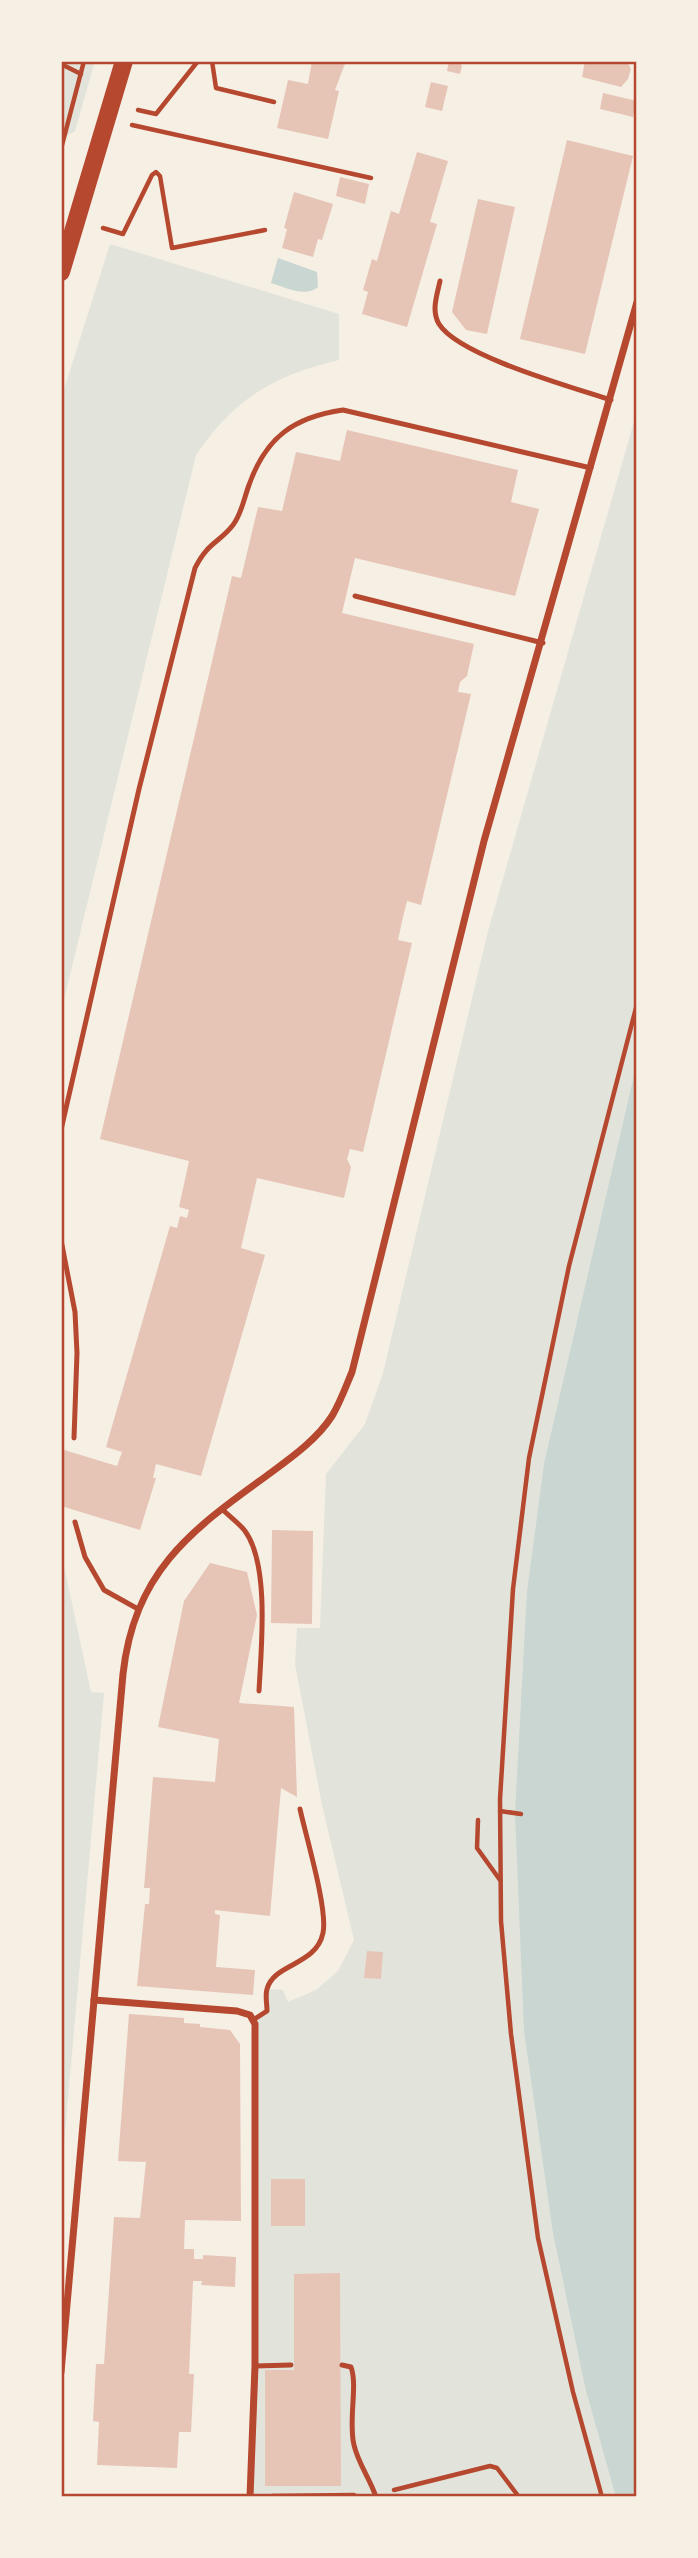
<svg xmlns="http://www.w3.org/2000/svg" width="698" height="2558" font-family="Rubik,sans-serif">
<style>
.green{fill:#e2e4dc}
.water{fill:#c9d6d2}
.building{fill:#e6c5b7}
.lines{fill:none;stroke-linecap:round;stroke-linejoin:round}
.path{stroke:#b5482f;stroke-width:4.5}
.service{stroke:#b5482f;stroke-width:5}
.minor{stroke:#b5482f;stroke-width:7}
.primary{stroke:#b5482f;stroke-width:18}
.neatline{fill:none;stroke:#b5482f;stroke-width:2.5}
</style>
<rect width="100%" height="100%" fill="#f6efe4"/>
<!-- green -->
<g class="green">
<path d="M 61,61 L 95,61 L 75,131 L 61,139 Z"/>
<path d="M 110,244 L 339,314 L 339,360 C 273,376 235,398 196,455 L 61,1012 L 61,399 Z"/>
<path d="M 637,411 L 637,1062 L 544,1463 L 527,1591 L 586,2391 L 617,2497 L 251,2497 L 254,2020 L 269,2011 L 268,1989 L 283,1990 L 288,2002 L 316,1990 L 338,1971 L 354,1940 L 322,1805 L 295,1664 L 297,1628 L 320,1628 L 326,1474 L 365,1424 L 383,1373 L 488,931 Z"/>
<path d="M 61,1552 L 91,1692 L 104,1693 L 61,2177 Z"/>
</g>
<!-- water -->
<g class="water">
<path d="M 278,258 L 317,272 L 318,287 C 305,298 285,287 271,283 Z"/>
<path d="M 637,1062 L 637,2497 L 616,2497 L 586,2391 L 553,2233 L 524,2031 L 515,1813 L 527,1591 L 544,1463 Z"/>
</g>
<!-- building -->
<g class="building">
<path d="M 312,61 L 346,61 L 335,90 L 339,91 L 328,139 L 277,128 L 288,80 L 308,84 Z"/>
<path d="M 449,61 L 458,61 L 462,66 L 460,74 L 447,71 Z"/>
<path d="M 585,61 L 627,61 L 631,69 L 628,79 L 621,87 L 582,77 Z"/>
<path d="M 431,82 L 448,86 L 442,111 L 425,107 Z"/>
<path d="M 603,93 L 637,101 L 633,117 L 600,109 Z"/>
<path d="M 567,140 L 633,156 L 585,354 L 520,339 Z"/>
<path d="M 417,152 L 448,161 L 430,222 L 437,224 L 407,327 L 362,314 L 368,292 L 363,290 L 372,259 L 377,261 L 391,211 L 399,214 Z"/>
<path d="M 340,177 L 369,184 L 365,204 L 336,196 Z"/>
<path d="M 294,192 L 333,204 L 322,240 L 318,239 L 313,257 L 282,248 L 287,229 L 284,228 Z"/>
<path d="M 478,199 L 515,207 L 487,334 L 466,330 L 452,312 Z"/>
<path d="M 347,430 L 518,470 L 511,502 L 539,509 L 515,596 L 355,558 L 342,613 L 474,644 L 467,676 L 460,682 L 458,692 L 471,694 L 421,905 L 407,901 L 403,917 L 398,940 L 412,943 L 363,1152 L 350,1149 L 347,1159 L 351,1167 L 344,1198 L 257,1178 L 241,1248 L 265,1255 L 201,1476 L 156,1464 L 153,1478 L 156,1478 L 140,1530 L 61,1506 L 61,1449 L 117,1466 L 122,1452 L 106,1447 L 170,1226 L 177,1228 L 180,1216 L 187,1218 L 189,1210 L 179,1207 L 189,1161 L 100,1139 L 232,576 L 241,578 L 258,507 L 282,511 L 296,452 L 340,461 Z"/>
<path d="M 272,1530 L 313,1531 L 312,1624 L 271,1623 Z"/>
<path d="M 210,1563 L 247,1572 L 257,1615 L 239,1703 L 294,1707 L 297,1797 L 281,1788 L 270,1916 L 215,1910 L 215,1914 L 220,1915 L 216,1967 L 255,1970 L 253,1995 L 137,1986 L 145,1904 L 149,1904 L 150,1888 L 144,1888 L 153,1777 L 215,1782 L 219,1739 L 158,1727 L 184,1601 Z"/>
<path d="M 367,1951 L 383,1952 L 381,1979 L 364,1978 Z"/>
<path d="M 129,2014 L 184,2018 L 184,2023 L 200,2024 L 200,2027 L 230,2030 L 240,2044 L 241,2221 L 185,2220 L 184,2249 L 194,2249 L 194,2259 L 203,2259 L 203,2255 L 236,2257 L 235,2287 L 201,2285 L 202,2281 L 193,2281 L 189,2374 L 194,2374 L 191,2432 L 179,2432 L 177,2468 L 97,2465 L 99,2422 L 93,2421 L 96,2364 L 104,2364 L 114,2217 L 140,2218 L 146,2162 L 118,2161 Z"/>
<rect x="271" y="2179" width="34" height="47"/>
<path d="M 340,2273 L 341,2486 L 265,2486 L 265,2370 L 294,2370 L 294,2274 Z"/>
</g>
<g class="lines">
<!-- path -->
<g class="path">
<path d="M 212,61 L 216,88 L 274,102"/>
<path d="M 61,64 L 81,74"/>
<path d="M 138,110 L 156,114 L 198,61"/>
<path d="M 132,125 L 371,178"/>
<path d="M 61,149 L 84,61"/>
<path d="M 103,228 L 123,234 L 152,175 L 156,172 L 160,176 L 172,248 L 265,230"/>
<path d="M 500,1811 L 521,1814"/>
<path d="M 478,1820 L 477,1848 L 500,1880"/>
<path d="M 394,2490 L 490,2466 L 497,2468 L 519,2497"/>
<path d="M 272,2496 L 354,2495"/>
<path d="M 602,2497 L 573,2392 L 538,2238 L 511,2034 L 501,1921 L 500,1799 L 513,1589 L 529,1458 L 569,1266 L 637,1004"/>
</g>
<!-- service -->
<g class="service">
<path d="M 440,281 C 437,295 431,311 439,324 C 459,356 572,387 611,400"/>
<path d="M 355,596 L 543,643"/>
<path d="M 61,1130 L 139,789 L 195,568 C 208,542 219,543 233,525 C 242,513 244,498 249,485 C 266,437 294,417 343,410 L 591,468"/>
<path d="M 61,1240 L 75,1312 L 77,1353 L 74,1438"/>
<path d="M 222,1509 C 229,1516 239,1523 245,1531 C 270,1565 261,1650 259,1691"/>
<path d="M 75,1522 L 85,1557 L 104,1590 L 138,1609"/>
<path d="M 253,2020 L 267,2011 C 267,2004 265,1995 267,1989 C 274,1963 316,1966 323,1933 C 328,1909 306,1837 300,1809"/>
<path d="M 342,2365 L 351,2367 C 358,2386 348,2421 354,2445 C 358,2463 370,2479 376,2497"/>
<path d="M 255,2366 L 291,2365"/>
</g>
<!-- minor -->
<g class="minor">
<path d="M 94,2000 L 237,2011 L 250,2015 L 255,2024 L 255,2366 L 250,2497"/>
<path d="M 61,2372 L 123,1674 C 134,1574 188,1532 265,1477 C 288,1460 316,1441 332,1416 C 340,1403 346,1386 352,1372 L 484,841 L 637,302"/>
</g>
<!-- primary -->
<path class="primary" d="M 61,272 L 124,61"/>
</g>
<!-- border -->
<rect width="698" height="2558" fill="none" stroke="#f6efe4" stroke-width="126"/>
<rect x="63" y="63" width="572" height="2432" class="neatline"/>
</svg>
